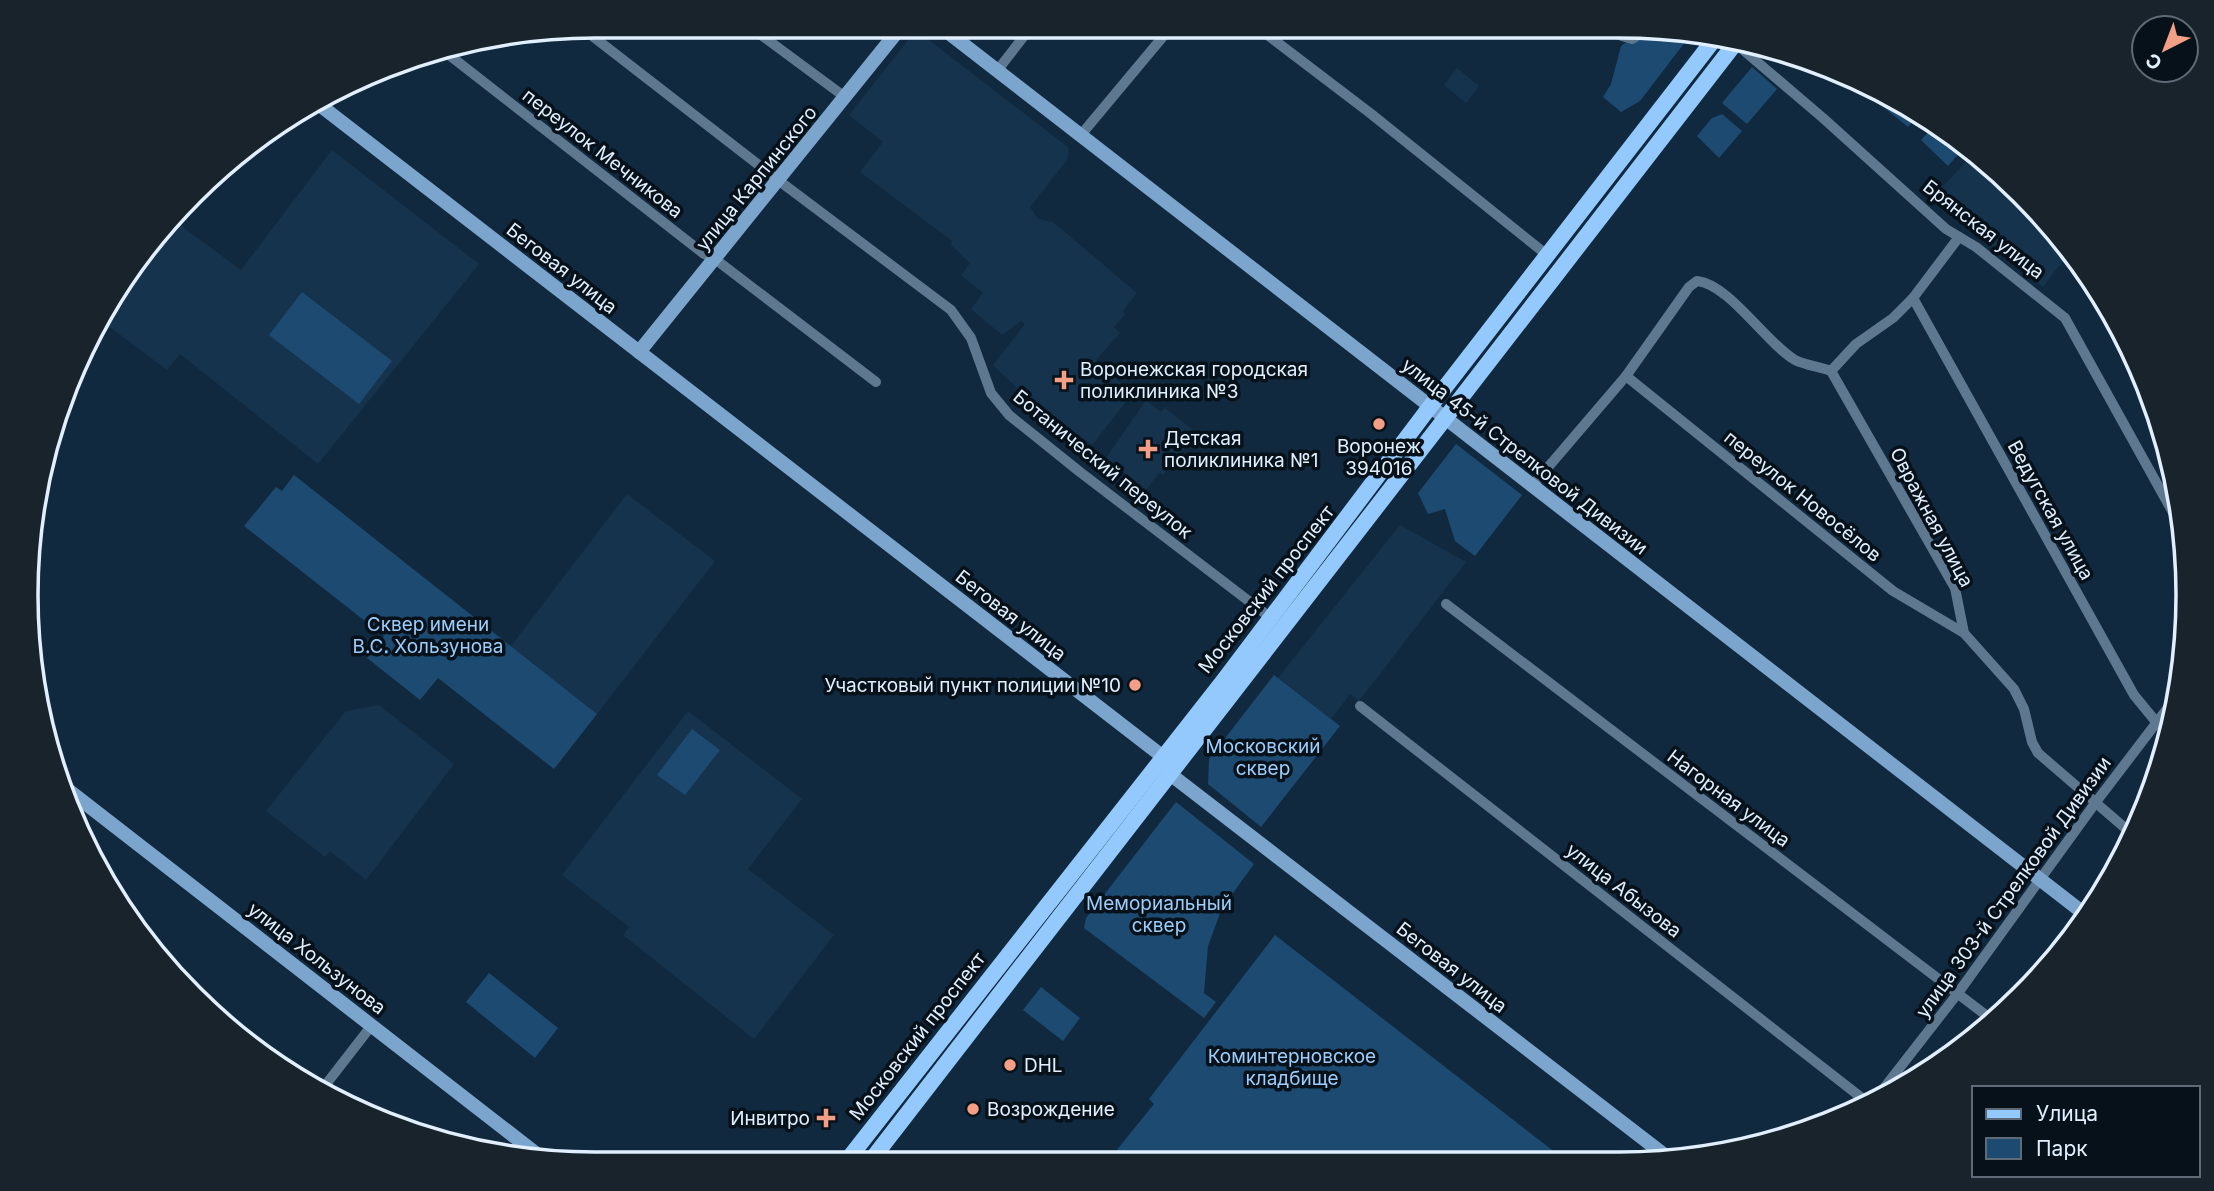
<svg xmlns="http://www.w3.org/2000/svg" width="2214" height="1191" font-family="Inter,sans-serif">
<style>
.built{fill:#15334d}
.green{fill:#1d4a71}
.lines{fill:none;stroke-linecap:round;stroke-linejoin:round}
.street{stroke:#5e7890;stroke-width:10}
.secondary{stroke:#7ca5cd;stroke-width:14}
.primary{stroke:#93c9fc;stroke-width:16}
.poi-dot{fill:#f39f85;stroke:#07111a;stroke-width:2.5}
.labels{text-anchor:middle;stroke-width:7;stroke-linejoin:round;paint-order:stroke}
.street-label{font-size:19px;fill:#e1effe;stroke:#07111a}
.poi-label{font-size:19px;fill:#e1effe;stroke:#07111a;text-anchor:start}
.park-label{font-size:19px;fill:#9ccdfb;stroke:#07111a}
.rim{fill:none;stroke:#e1effe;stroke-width:3.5}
</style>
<rect width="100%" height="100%" fill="#11293e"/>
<!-- built -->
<g class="built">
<path d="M 916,30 L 1069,148 L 1067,160 L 1030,207 L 1038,219 L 1053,222 L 1137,293 L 1123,311 L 1125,314 L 1114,327 L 1120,333 L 1096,360 L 1132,394 L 1092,445 L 1019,390 L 993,365 L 1025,324 L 1021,321 L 1002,335 L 971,309 L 983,293 L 961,275 L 970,263 L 951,245 L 952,241 L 860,172 L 883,142 L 849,115 Z"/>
<path d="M 1457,68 L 1479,86 L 1466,103 L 1444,85 Z"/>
<path d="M 332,150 L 479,264 L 318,464 L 180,354 L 167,370 L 103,322 L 122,280 L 176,222 L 241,270 Z"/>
<path d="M 1974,153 L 1994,167 L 2073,253 L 2057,268 L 2043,287 L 1932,198 Z"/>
<path d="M 1146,400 L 1161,412 L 1165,408 L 1197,433 L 1163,475 L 1159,473 L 1146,490 L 1106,458 Z"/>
<path d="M 627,494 L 715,561 L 597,714 L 511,646 Z"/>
<path d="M 1400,525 L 1466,562 L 1359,701 L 1350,694 L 1331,719 L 1278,678 Z"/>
<path d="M 379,705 L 454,764 L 366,880 L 330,851 L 325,857 L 266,811 L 346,711 Z"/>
<path d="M 688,711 L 802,799 L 748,869 L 834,935 L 754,1039 L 623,935 L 629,927 L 562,875 Z"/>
</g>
<!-- green -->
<g class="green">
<path d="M 1646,27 L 1692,33 L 1640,101 L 1621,112 L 1603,97 L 1611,84 L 1621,46 Z"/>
<path d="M 1752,67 L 1777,89 L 1747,124 L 1722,103 Z"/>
<path d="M 1870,89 L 1903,102 L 1919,114 L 1908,127 L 1866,93 Z"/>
<path d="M 1722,114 L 1742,131 L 1719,158 L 1697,136 L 1712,118 Z"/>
<path d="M 1933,127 L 1960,152 L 1948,166 L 1921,140 Z"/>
<path d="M 302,292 L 392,361 L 359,404 L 269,335 Z"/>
<path d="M 1456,444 L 1522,495 L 1475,556 L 1455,541 L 1445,509 L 1428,514 L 1418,493 Z"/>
<path d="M 294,475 L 597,714 L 554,769 L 438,678 L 420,700 L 367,658 L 384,636 L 244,526 L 276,487 L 282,491 Z"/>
<path d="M 1274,675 L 1340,726 L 1261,827 L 1208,784 L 1209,759 Z"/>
<path d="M 692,729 L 720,750 L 685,795 L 657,775 Z"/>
<path d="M 1176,802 L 1254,864 L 1222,908 L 1208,946 L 1204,993 L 1216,1002 L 1204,1018 L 1084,928 L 1086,918 Z"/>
<path d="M 1275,935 L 1565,1160 L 1107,1162 L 1154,1104 L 1149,1099 Z"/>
<path d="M 489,973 L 558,1028 L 535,1058 L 466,1002 Z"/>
<path d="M 1041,987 L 1080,1018 L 1063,1041 L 1023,1010 Z"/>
</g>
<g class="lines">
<!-- street -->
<g class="street">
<path d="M 749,26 L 845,97"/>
<path d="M 1257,27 L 1370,113 L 1547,255"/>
<path d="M 1610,27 L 1619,35 L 1632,39 L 1652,27"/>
<path d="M 582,28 L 778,180 L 951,310 L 971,338 L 991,393 L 1009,415 L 1080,472 L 1271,618"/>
<path d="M 1735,43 L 1823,118 L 1946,229 L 1976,247 L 2065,318 L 2181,527"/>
<path d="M 444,51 L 704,254 L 715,259 L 876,382"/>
<path d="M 997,71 L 1031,27"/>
<path d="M 1080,136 L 1171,27"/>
<path d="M 1913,298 L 2134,695 L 2157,723 L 2168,732"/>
<path d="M 1831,371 L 1955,588 L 1964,633 L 2014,689 L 2024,709 L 2032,742 L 2038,753 L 2132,834"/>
<path d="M 1626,376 L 1893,591 L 1964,633"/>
<path d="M 1532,486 L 1626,376 L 1689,287 L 1697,281 C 1729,284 1766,343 1795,360 C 1805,365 1820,367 1831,371 L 1856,344 L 1893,318 L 1913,298 L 1959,237"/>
<path d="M 1446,604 L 1991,1019"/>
<path d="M 1360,706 L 1867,1102"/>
<path d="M 320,1092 L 372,1025"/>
<path d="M 1877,1097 L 1958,993 L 2096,802 L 2176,697"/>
</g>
<!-- secondary -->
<g class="secondary">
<path d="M 941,27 L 2086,915"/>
<path d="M 321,106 L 1162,756 L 1170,774 L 1671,1160"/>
<path d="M 639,352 L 901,27"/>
<path d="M 63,786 L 547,1162"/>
</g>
<!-- primary -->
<g class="primary">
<path d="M 845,1163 L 1224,680 L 1429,408 L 1716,37"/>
<path d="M 869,1163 L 1737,41"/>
</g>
</g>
<!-- markers -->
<g class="poi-dot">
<path d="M1060.5 369.5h7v7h7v7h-7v7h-7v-7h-7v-7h7z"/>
<circle cx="1379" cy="424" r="7"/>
<path d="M1144.5 438.5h7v7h7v7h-7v7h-7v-7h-7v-7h7z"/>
<circle cx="1135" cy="685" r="7"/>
<circle cx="1010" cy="1065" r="7"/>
<circle cx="973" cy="1109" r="7"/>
<path d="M822.5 1107.5h7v7h7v7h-7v7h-7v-7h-7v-7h7z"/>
</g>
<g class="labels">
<!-- street labels -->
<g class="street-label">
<text transform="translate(603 153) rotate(38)" y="7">переулок Мечникова</text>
<text transform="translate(756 178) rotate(-51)" y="7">улица Карпинского</text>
<text transform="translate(1984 229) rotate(38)" y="7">Брянская улица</text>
<text transform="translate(562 268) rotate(38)" y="7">Беговая улица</text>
<text transform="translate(1525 456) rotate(38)" y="7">улица 45-й Стрелковой Дивизии</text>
<text transform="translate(1103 464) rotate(39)" y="7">Ботанический переулок</text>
<text transform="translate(1803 496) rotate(39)" y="7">переулок Новосёлов</text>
<text transform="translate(2051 510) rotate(61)" y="7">Ведугская улица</text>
<text transform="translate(1932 517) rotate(62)" y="7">Овражная улица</text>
<text transform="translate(1266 589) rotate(-52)" y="7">Московский проспект</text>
<text transform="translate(1011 615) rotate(38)" y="7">Беговая улица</text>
<text transform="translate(1729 798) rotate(37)" y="7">Нагорная улица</text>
<text transform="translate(2013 887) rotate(-54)" y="7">улица 303-й Стрелковой Дивизии</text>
<text transform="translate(1624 890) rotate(38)" y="7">улица Абызова</text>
<text transform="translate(317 958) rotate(38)" y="7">улица Хользунова</text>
<text transform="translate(1452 967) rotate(38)" y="7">Беговая улица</text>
<text transform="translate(917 1036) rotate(-52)" y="7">Московский проспект</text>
</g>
<!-- poi labels -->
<g class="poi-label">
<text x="1080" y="376">Воронежская городская<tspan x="1080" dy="22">поликлиника №3</tspan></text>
<text x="1164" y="445">Детская<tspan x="1164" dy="22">поликлиника №1</tspan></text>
<text x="1379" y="453" text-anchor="middle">Воронеж<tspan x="1379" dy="22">394016</tspan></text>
<text x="1121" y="692" text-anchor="end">Участковый пункт полиции №10</text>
<text x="1024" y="1072">DHL</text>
<text x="987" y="1116">Возрождение</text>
<text x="810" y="1125" text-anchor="end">Инвитро</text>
</g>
<!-- park labels -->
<g class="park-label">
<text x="428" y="631">Сквер имени<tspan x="428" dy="22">В.С. Хользунова</tspan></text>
<text x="1263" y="753">Московский<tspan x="1263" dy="22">сквер</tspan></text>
<text x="1159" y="910">Мемориальный<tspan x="1159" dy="22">сквер</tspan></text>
<text x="1292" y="1063">Коминтерновское<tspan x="1292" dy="22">кладбище</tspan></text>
</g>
</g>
<!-- crop -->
<path d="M0 0H2214V1191H0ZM595 38H1619A557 557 0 0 1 2176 595V595A557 557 0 0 1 1619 1152H595A557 557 0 0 1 38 595V595A557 557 0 0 1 595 38Z" fill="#18232c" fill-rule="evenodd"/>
<path class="rim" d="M595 38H1619A557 557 0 0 1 2176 595V595A557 557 0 0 1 1619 1152H595A557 557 0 0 1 38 595V595A557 557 0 0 1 595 38Z"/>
<!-- legend -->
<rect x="1972" y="1086" width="228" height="91" fill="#07111a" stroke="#5e6a75" stroke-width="2"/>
<rect x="1986" y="1109" width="35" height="10" fill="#93c9fc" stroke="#5e6a75" stroke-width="2"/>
<text x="2036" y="1121" font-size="21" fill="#e1effe">Улица</text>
<rect x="1986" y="1138" width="35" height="21" fill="#1d4a71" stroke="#5e6a75" stroke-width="2"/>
<text x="2036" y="1156" font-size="21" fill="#e1effe">Парк</text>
<!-- north arrow -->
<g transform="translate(2165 49) rotate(222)"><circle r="33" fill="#07111a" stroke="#5e6a75" stroke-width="2"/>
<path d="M0-5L12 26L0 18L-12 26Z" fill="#f39f85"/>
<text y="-10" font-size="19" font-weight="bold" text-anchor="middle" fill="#e1effe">С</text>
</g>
</svg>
